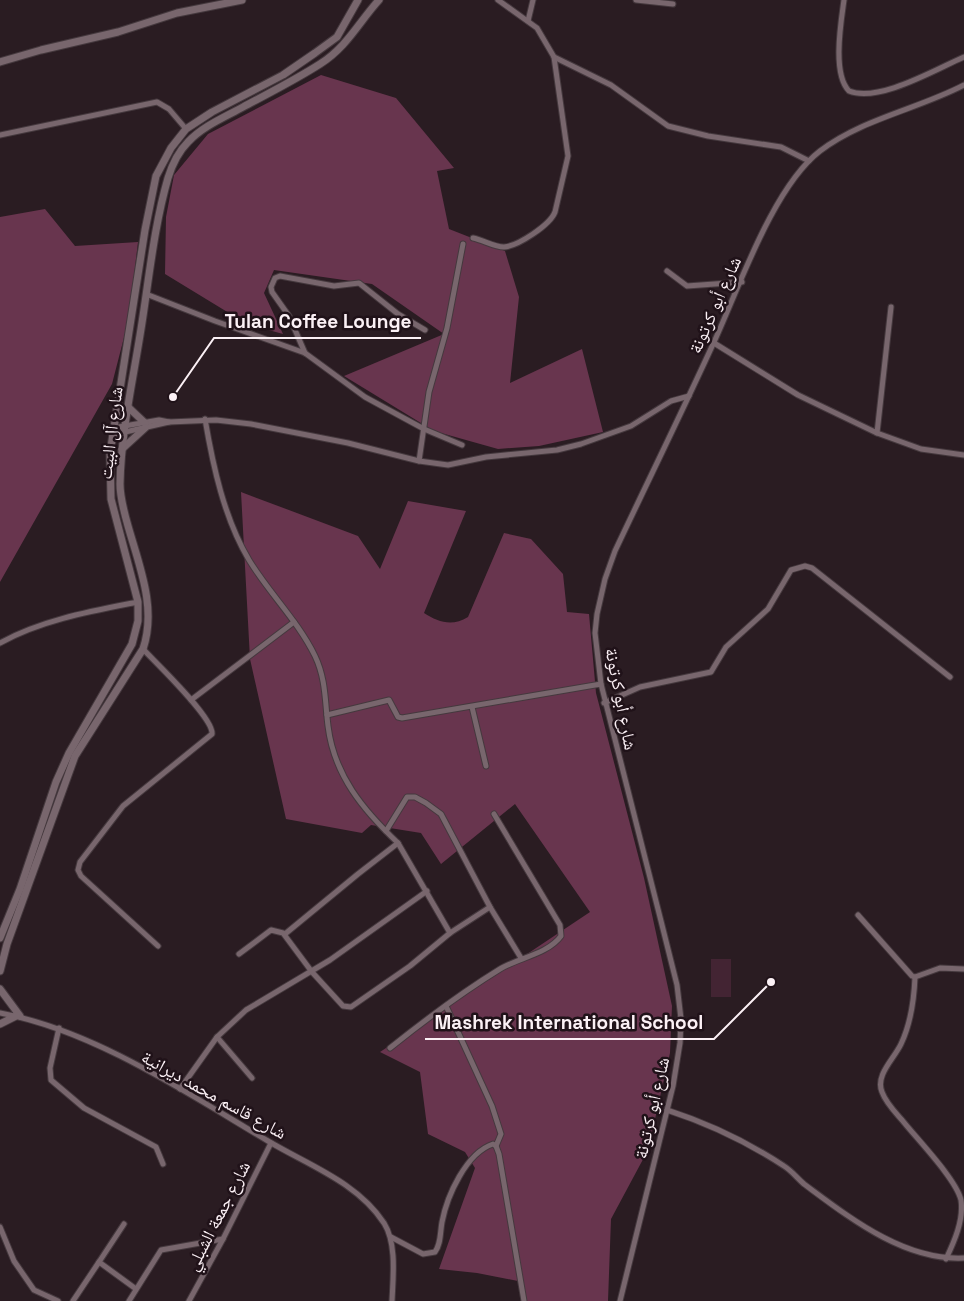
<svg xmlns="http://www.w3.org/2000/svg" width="964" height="1301" font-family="'Space Grotesk','Noto Naskh Arabic',sans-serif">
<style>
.green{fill:#432433}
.forest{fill:#68354e}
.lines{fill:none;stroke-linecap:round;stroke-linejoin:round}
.street-casing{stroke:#45393e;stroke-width:7}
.secondary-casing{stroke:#45393e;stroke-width:9}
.street{stroke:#78666d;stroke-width:5}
.secondary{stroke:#78666d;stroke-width:7}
.labels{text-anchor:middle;stroke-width:5;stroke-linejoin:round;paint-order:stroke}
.street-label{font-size:18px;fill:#fbf0f5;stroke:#201219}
.leader{fill:none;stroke:#fbf0f5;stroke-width:2}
.callout-dot{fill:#fbf0f5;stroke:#201219;stroke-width:2}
.callout-label{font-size:19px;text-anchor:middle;font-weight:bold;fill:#fbf0f5;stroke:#201219;stroke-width:5;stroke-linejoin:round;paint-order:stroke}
</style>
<rect width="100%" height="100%" fill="#2a1c22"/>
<!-- green -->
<rect class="green" x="711" y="959" width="20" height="38"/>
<!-- forest -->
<g class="forest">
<path d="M 321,75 L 396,98 L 454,168 L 437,171 L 449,229 L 505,251 L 519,297 L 510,383 L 582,349 L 603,432 L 539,446 L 498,449 L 434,431 L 344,376 L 444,334 L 372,284 L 274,270 L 264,293 L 283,334 L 247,324 L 165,274 L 166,217 L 174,175 L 208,134 Z"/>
<path d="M 45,209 L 75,246 L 138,242 L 129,318 L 112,384 L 0,582 L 0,217 Z"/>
<path d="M 241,492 L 358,536 L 380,569 L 408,501 L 466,511 L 424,613 C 438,622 452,627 468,617 L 504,533 L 531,539 L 563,574 L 567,612 L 589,614 L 596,693 L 644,878 L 672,1006 L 670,1053 L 648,1150 L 611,1219 L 608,1301 L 522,1301 L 518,1281 L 477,1273 L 439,1269 L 475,1168 L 465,1152 L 428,1134 L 420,1072 L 380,1052 L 590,912 L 515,804 L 441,864 L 421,833 L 371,825 L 362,833 L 286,819 L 250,659 Z"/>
</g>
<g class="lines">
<defs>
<g id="street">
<path d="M 498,0 L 537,28 L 554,57 L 611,85 L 668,126 L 708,136 L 781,147 L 809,161"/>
<path d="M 636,0 L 673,4"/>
<path d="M 844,0 C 841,22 832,74 849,91 C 879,103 936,69 964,57"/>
<path d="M 528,21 L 533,0"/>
<path d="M 0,135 L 157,102 L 169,109 L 186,129"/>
<path d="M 473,238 C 483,240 494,247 504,247 C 518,246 550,225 555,212 L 568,156 L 554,57"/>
<path d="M 667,271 L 687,286 L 742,282"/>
<path d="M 146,294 L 215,321 L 305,353 L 365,397 L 424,429 L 462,445"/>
<path d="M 714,343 L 798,395 L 877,433 L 921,449 L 964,455"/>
<path d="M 305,353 L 289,316 L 272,292 L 271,287 L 275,278 L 280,276 L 334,286 L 359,283 L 398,314 L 425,330"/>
<path d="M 205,419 C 213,466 224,518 249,560 C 269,593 298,621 315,656 C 326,679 325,702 328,726 C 334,775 363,810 398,843"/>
<path d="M 113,428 L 159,420 L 169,422"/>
<path d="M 877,433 L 891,307"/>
<path d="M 112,435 L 169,422 L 216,420 L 251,424 L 348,443 L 419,461 L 448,465 L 486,457 L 557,450 L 581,444 L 631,426 L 671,401 L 689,396"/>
<path d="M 419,461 L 429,392 L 447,328 L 463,244"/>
<path d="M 0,643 C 41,620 92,611 138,602"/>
<path d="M 143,649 C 156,663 214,718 212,734 L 123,806 L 80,862 L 78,870 L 81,876 L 158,946"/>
<path d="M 191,700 L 294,622"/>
<path d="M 604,703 L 640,687 L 711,672 L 726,647 L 768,609 L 791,570 L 805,566 L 812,568 L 950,677"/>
<path d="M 472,707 L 486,766"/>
<path d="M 327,715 L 389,700 L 398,717 L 402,718 L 601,684"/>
<path d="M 386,831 L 407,797 L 415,797 L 426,803 L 441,814 L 490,907 L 521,958"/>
<path d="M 858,915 L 912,976 L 915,977 L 940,968 L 964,969"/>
<path d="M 285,934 L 358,874 L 398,843 L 450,933"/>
<path d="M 239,954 L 271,930 L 283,933 L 312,972 L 343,1006 L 351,1007 L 410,966 L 450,933 L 490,907"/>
<path d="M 915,977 C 914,1001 911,1023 901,1044 C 894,1059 875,1075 882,1092 C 886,1103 895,1112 902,1120 C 917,1139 956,1179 961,1200 C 964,1220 954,1242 946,1259"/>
<path d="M 446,1006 L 492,1106 L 501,1134 L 496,1146"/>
<path d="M 0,1013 C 93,1030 187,1093 268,1141 C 308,1165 357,1182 384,1223 C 397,1244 393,1277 392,1301"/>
<path d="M 59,1028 L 50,1068 L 51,1080 L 84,1108 L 156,1147 L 163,1164"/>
<path d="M 217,1037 L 252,1078"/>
<path d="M 390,1048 C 425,1020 461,993 500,969 C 518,958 548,954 561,936 L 560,925 L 494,814"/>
<path d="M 180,1089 L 217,1037 L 246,1010 L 330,960 L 427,891"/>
<path d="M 667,1110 C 707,1123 749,1143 784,1166 C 792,1171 797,1178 804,1184 C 850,1218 904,1261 964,1258"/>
<path d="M 124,1224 L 99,1262 L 136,1289"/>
<path d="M 0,1227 L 14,1261 L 34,1290 L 58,1301"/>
<path d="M 391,1237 L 423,1254 L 435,1252 C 441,1244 440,1233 442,1222 C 447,1196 466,1153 493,1144 L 496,1146 L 499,1154 L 524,1301"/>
<path d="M 73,1301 L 99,1262"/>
<path d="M 129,1301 L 161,1250 L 223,1239"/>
<path d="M 189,1301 L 223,1239 L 271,1143"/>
<path d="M 620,1301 L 673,1086 L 680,1043 L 681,1019 L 677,985 L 661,921 L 601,684 L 595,633 L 597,614 L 605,579 L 615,551 C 648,481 682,412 714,342 C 739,288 773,187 820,151 C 862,119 918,109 964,85"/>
</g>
<g id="secondary">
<path d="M 0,62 L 41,50 L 118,32 L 177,13 L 242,0"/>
<path d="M 128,407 L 145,423"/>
<path d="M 122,449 L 145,428"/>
<path d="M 0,938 L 20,889 L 56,782 L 69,753 L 132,644 L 138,621 L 138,602 L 111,499 L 110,453 L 145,230 L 156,176 L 171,148 L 186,129 L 212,112 L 283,75 L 315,53 L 337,37 L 358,0"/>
<path d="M 0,971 L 7,944 L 75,756 L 143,649 C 157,608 139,565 128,526 C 124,512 120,498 120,484 C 121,432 133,380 141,329 C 149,279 154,226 168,178 C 172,165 179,151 188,142 C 203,126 225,117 243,107 C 269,93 295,80 320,64 C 347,47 359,22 379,0"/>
<path d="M 0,989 L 20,1016"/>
<path d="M 0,1024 L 16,1016"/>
</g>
</defs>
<!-- street casing -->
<use href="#street" class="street-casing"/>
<!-- secondary casing -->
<use href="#secondary" class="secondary-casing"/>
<!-- street -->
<use href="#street" class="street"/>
<!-- secondary -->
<use href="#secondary" class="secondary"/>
</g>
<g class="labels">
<!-- street labels -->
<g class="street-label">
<text transform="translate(715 305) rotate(-66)" y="6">شارع أبو كرتونة</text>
<text transform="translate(111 433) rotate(-83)" y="6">شارع آل البيت</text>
<text transform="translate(621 699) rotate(79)" y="6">شارع أبو كرتونة</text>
<text transform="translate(214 1095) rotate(29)" y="6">شارع قاسم محمد ديرانية</text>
<text transform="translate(652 1108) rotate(-77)" y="6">شارع أبو كرتونة</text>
<text transform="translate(218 1216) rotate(-63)" y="6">شارع جمعة الشبلي</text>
</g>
</g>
<!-- callouts -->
<path class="leader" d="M173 397L214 338H421M771 982L714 1039H425"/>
<g class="callout-dot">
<circle cx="173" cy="397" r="5"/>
<circle cx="771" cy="982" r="5"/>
</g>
<g class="callout-label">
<text x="318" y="328">Tulan Coffee Lounge</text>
<text x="569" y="1029">Mashrek International School</text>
</g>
</svg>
